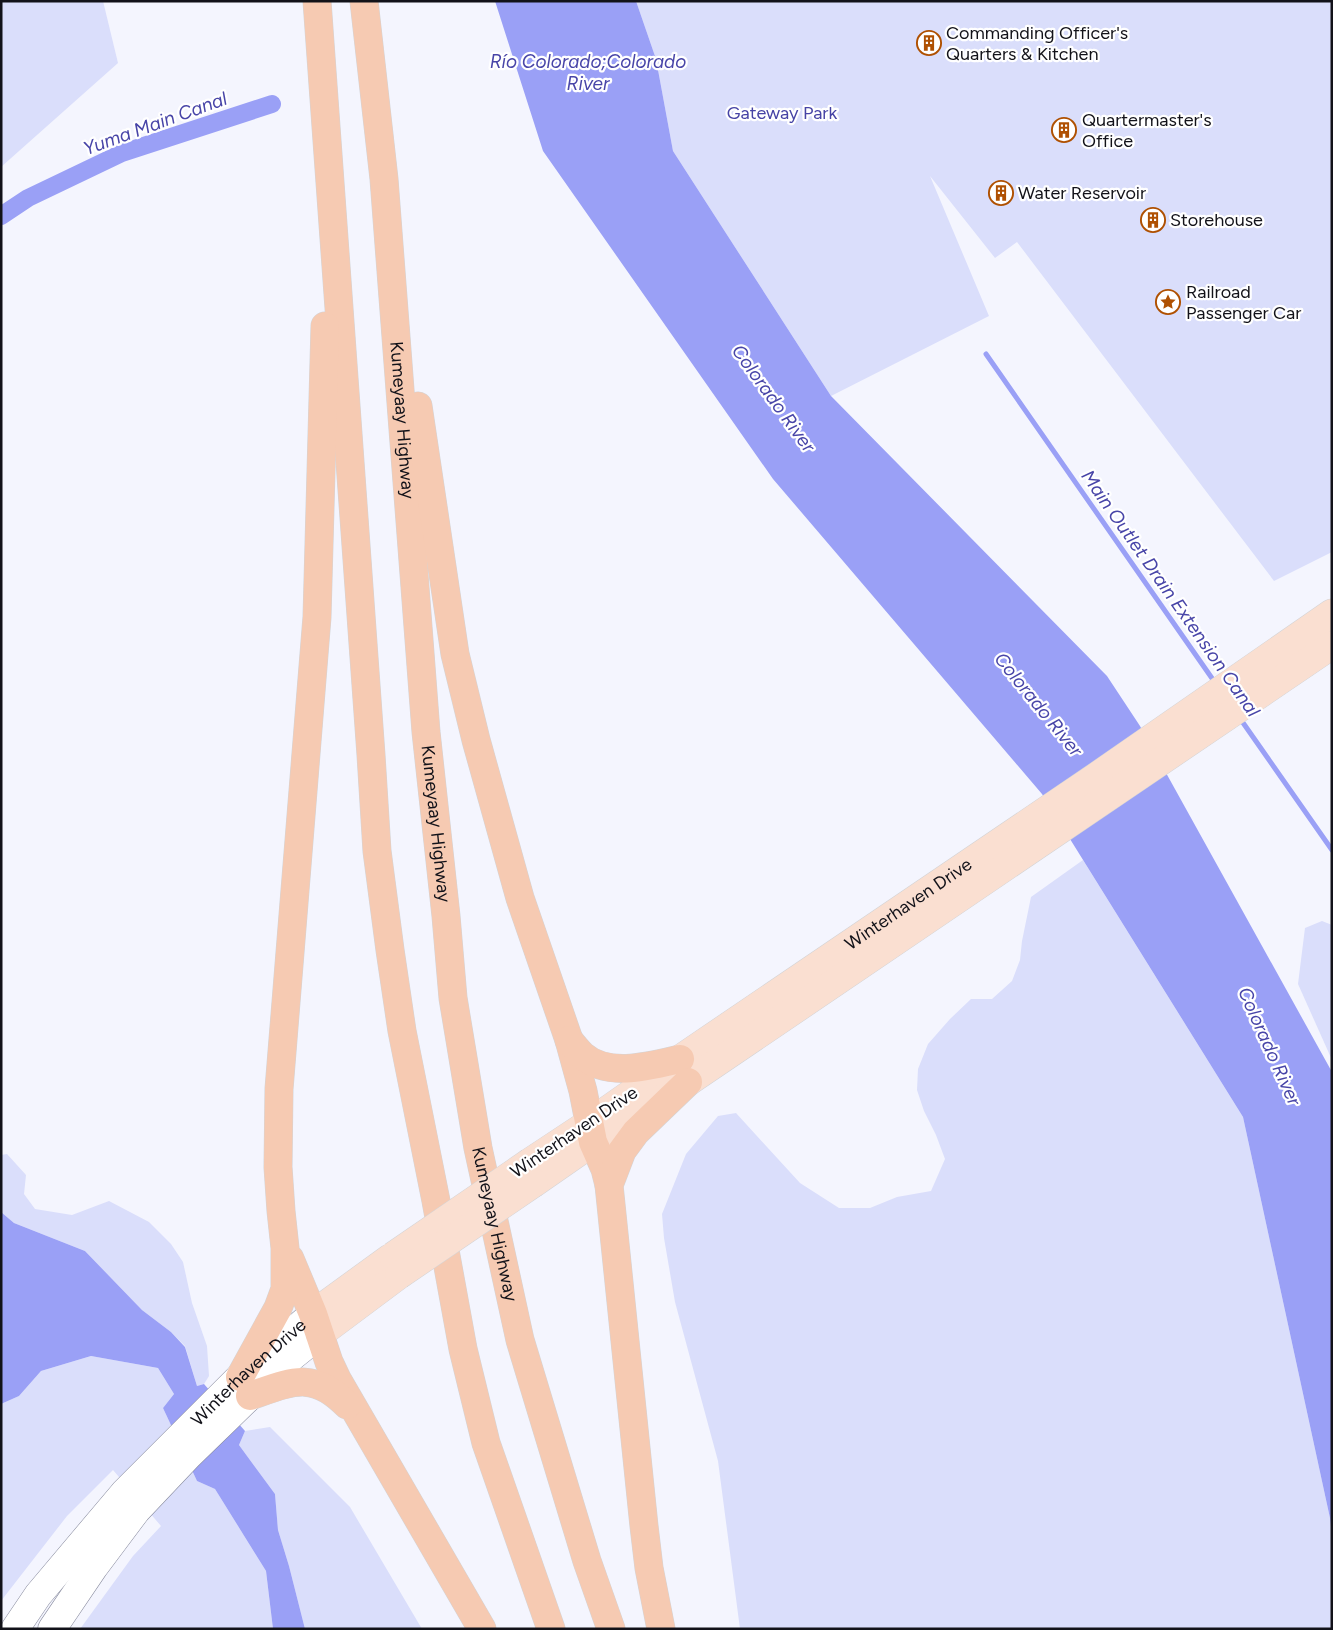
<svg xmlns="http://www.w3.org/2000/svg" width="1333" height="1630" font-family="Figtree,sans-serif">
<style>
.green{fill:#dadefb}
.water{fill:#9aa0f6}
.lines{fill:none;stroke-linecap:round;stroke-linejoin:round}
.stream{stroke:#9aa0f6;stroke-width:5}
.canal{stroke:#9aa0f6;stroke-width:18}
.secondary-casing{stroke:#878a9d;stroke-width:29}
.primary-casing{stroke:#d4d4d6;stroke-width:29}
.motorway-casing{stroke:#d4d4d6;stroke-width:29}
.secondary{stroke:#fff;stroke-width:28}
.primary{stroke:#fadfd1;stroke-width:28}
.motorway{stroke:#f6cab2;stroke-width:28}
.primary-bridge-casing{stroke:#d4d4d6;stroke-width:29;stroke-linecap:butt}
.primary-bridge{stroke:#fadfd1;stroke-width:28}
.labels{text-anchor:middle;stroke-width:4.5;stroke-linejoin:round;paint-order:stroke}
.poi-label{font-size:18px;fill:#121219;stroke:#fff;text-anchor:start}
.park-label{font-size:18px;fill:#4643a5;stroke:#fff}
.street-label{font-size:18px;fill:#121219;stroke:#fff}
.water-label{font-size:19px;font-style:italic;fill:#4845a8;stroke:#fff}
</style>
<rect width="100%" height="100%" fill="#f4f5fe"/>
<!-- green -->
<g class="green">
<path d="M 1,1 L 103,1 L 118,63 L 1,167 Z"/>
<path d="M 636,1 L 1332,1 L 1332,552 L 1274,581 L 1017,242 L 995,258 L 930,176 L 989,316 L 831,396 L 673,151 L 656,59 Z"/>
<path d="M 1083,860 L 1243,1117 L 1330,1518 L 1332,1535 L 1332,1629 L 740,1629 L 718,1461 L 675,1302 L 664,1238 L 662,1214 L 686,1154 L 718,1116 L 736,1113 L 800,1183 L 839,1208 L 870,1208 L 897,1197 L 931,1191 L 945,1159 L 936,1135 L 924,1111 L 917,1090 L 918,1069 L 928,1044 L 950,1019 L 971,999 L 992,999 L 1012,981 L 1020,960 L 1022,941 L 1031,897 Z"/>
<path d="M 1322,921 L 1332,925 L 1332,1060 L 1298,984 L 1305,928 Z"/>
<path d="M 7,1154 L 26,1175 L 24,1194 L 35,1209 L 72,1215 L 109,1201 L 149,1222 L 171,1244 L 183,1262 L 192,1303 L 207,1346 L 209,1376 L 204,1384 L 197,1386 L 185,1346 L 171,1332 L 142,1310 L 85,1251 L 14,1223 L 1,1212 L 1,1155 Z"/>
<path d="M 91,1356 L 158,1368 L 174,1394 L 163,1408 L 197,1481 L 215,1489 L 266,1571 L 273,1629 L 80,1629 L 133,1556 L 161,1526 L 113,1470 L 67,1516 L 1,1601 L 1,1404 L 19,1396 L 41,1371 Z"/>
<path d="M 270,1427 L 350,1507 L 422,1629 L 305,1629 L 289,1566 L 278,1530 L 275,1494 L 239,1445 L 245,1431 Z"/>
</g>
<!-- water -->
<g class="water">
<path d="M 495,1 L 636,1 L 656,59 L 673,151 L 831,396 L 1107,676 L 1140,726 L 1332,1072 L 1332,1535 L 1330,1518 L 1243,1117 L 1042,794 L 773,479 L 543,151 Z"/>
<path d="M 1,1212 L 14,1223 L 85,1251 L 142,1310 L 171,1332 L 185,1347 L 197,1386 L 204,1384 L 245,1431 L 239,1445 L 275,1494 L 278,1530 L 289,1566 L 305,1629 L 273,1629 L 266,1571 L 215,1489 L 197,1481 L 163,1408 L 174,1394 L 158,1368 L 91,1356 L 41,1371 L 19,1396 L 1,1404 Z"/>
</g>
<g class="lines">
<!-- stream -->
<g class="stream">
<path d="M 986,354 L 1216,684"/>
<path d="M 1239,717 L 1332,850"/>
</g>
<!-- canal -->
<path class="canal" d="M 1,216 L 28,198 L 122,153 L 272,104"/>
<defs>
<g id="secondary">
<path id="s1" d="M 15,1629 L 38,1595 L 124,1493 L 240,1377 L 313,1314"/>
<path d="M 52,1629 L 94,1567 L 136,1511 L 189,1455 L 284,1363 L 320,1334"/>
</g>
<g id="primary">
<path id="s2" d="M 530,1162 L 589,1123 L 680,1059 L 1097,776 L 1332,613"/>
<path d="M 534,1183 L 593,1142 L 688,1082 L 1332,645"/>
<path d="M 313,1314 L 390,1258"/>
<path d="M 320,1334 L 399,1275"/>
</g>
<g id="motorway">
<path d="M 317,1 L 371,755 L 377,851 L 390,950 L 402,1031 L 436,1201 L 463,1349 L 486,1443 L 551,1629"/>
<path id="s3" d="M 364,1 L 384,179 L 426,732 L 446,916 L 453,998 L 478,1148 L 520,1340 L 587,1561 L 611,1629"/>
<path d="M 418,406 L 455,654 L 476,740 L 520,898 L 569,1040 L 583,1091 L 593,1142 L 605,1169 L 609,1185"/>
<path d="M 569,1040 C 573,1045 577,1050 582,1055 C 608,1078 650,1066 680,1059"/>
<path d="M 290,1259 L 313,1314 L 329,1362 L 337,1379 L 482,1629"/>
<path d="M 240,1377 L 278,1308 L 285,1289 L 285,1248 L 281,1211 L 278,1167 L 279,1089 L 317,617 L 325,326"/>
<path d="M 250,1396 C 291,1382 313,1370 347,1405"/>
<path d="M 661,1629 L 649,1568 L 644,1526 L 609,1185 L 622,1151 L 636,1132 L 688,1082"/>
</g>
</defs>
<!-- secondary casing -->
<use href="#secondary" class="secondary-casing"/>
<!-- primary casing -->
<use href="#primary" class="primary-casing"/>
<!-- motorway casing -->
<use href="#motorway" class="motorway-casing"/>
<!-- secondary -->
<use href="#secondary" class="secondary"/>
<!-- primary -->
<use href="#primary" class="primary"/>
<!-- motorway -->
<use href="#motorway" class="motorway"/>
<defs>
<g id="primary-bridge">
<path d="M 393,1256 L 530,1162"/>
<path d="M 399,1275 L 534,1183"/>
</g>
</defs>
<!-- primary-bridge casing -->
<use href="#primary-bridge" class="primary-bridge-casing"/>
<!-- primary-bridge -->
<use href="#primary-bridge" class="primary-bridge"/>
</g>
<!-- icons -->
<defs>
<symbol id="building-ring" viewBox="-11 -11 22 22"><circle r="9.5" fill="#fff" stroke="#af5001" stroke-width="1.5"/><path d="M-4-6H4V6H1V3H-1V6H-4ZM-2.5-4.3h1.7v1.8h-1.7ZM.8-4.3h1.7v1.8H.8ZM-2.5-1h1.7V.8h-1.7ZM.8-1h1.7V.8H.8Z" fill="#af5001"/></symbol>
<symbol id="sight-ring" viewBox="-11 -11 22 22"><circle r="9.5" fill="#fff" stroke="#af5001" stroke-width="1.5"/><path d="M0-6L1.8-2.2L6-1.7L2.9 1.2L3.7 5.4L0 3.3L-3.7 5.4L-2.9 1.2L-6-1.7L-1.8-2.2Z" fill="#af5001"/></symbol>
</defs>
<g fill-rule="evenodd">
<use href="#building-ring" x="915" y="29" width="28" height="28"/>
<use href="#building-ring" x="1050" y="116" width="28" height="28"/>
<use href="#building-ring" x="987" y="179" width="28" height="28"/>
<use href="#building-ring" x="1139" y="206" width="28" height="28"/>
<use href="#sight-ring" x="1154" y="288" width="28" height="28"/>
</g>
<g class="labels">
<!-- poi labels -->
<g class="poi-label">
<text x="946" y="39">Commanding Officer's<tspan x="946" dy="21">Quarters &amp; Kitchen</tspan></text>
<text x="1082" y="126">Quartermaster's<tspan x="1082" dy="21">Office</tspan></text>
<text x="1018" y="199">Water Reservoir</text>
<text x="1170" y="226">Storehouse</text>
<text x="1186" y="298">Railroad<tspan x="1186" dy="21">Passenger Car</tspan></text>
</g>
<!-- park labels -->
<g class="park-label">
<text x="782" y="119">Gateway Park</text>
</g>
<!-- street labels -->
<g class="street-label">
<text dy="6" stroke="none"><textPath href="#s3" startOffset="421">Kumeyaay Highway</textPath></text>
<text dy="6" stroke="none"><textPath href="#s3" startOffset="826">Kumeyaay Highway</textPath></text>
<text dy="6" stroke="none"><textPath href="#s2" startOffset="458">Winterhaven Drive</textPath></text>
<text transform="translate(574 1132) rotate(-34)" y="6">Winterhaven Drive</text>
<text dy="6" stroke="none"><textPath href="#s3" startOffset="1231">Kumeyaay Highway</textPath></text>
<text dy="6" stroke="none"><textPath href="#s1" startOffset="348">Winterhaven Drive</textPath></text>
</g>
<!-- water labels -->
<g class="water-label">
<text x="588" y="68">Río Colorado;Colorado<tspan x="588" dy="22">River</tspan></text>
<text transform="translate(155 123) rotate(-20)" y="7">Yuma Main Canal</text>
<text transform="translate(774 398) rotate(54)" y="7">Colorado River</text>
<text transform="translate(1171 593) rotate(55)" y="7">Main Outlet Drain Extension Canal</text>
<text transform="translate(1039 704) rotate(51)" y="7">Colorado River</text>
<text transform="translate(1270 1046) rotate(66)" y="7">Colorado River</text>
</g>
</g>
<!-- border -->
<rect width="1333" height="1630" fill="none" stroke="#121219" stroke-width="5"/>
</svg>
